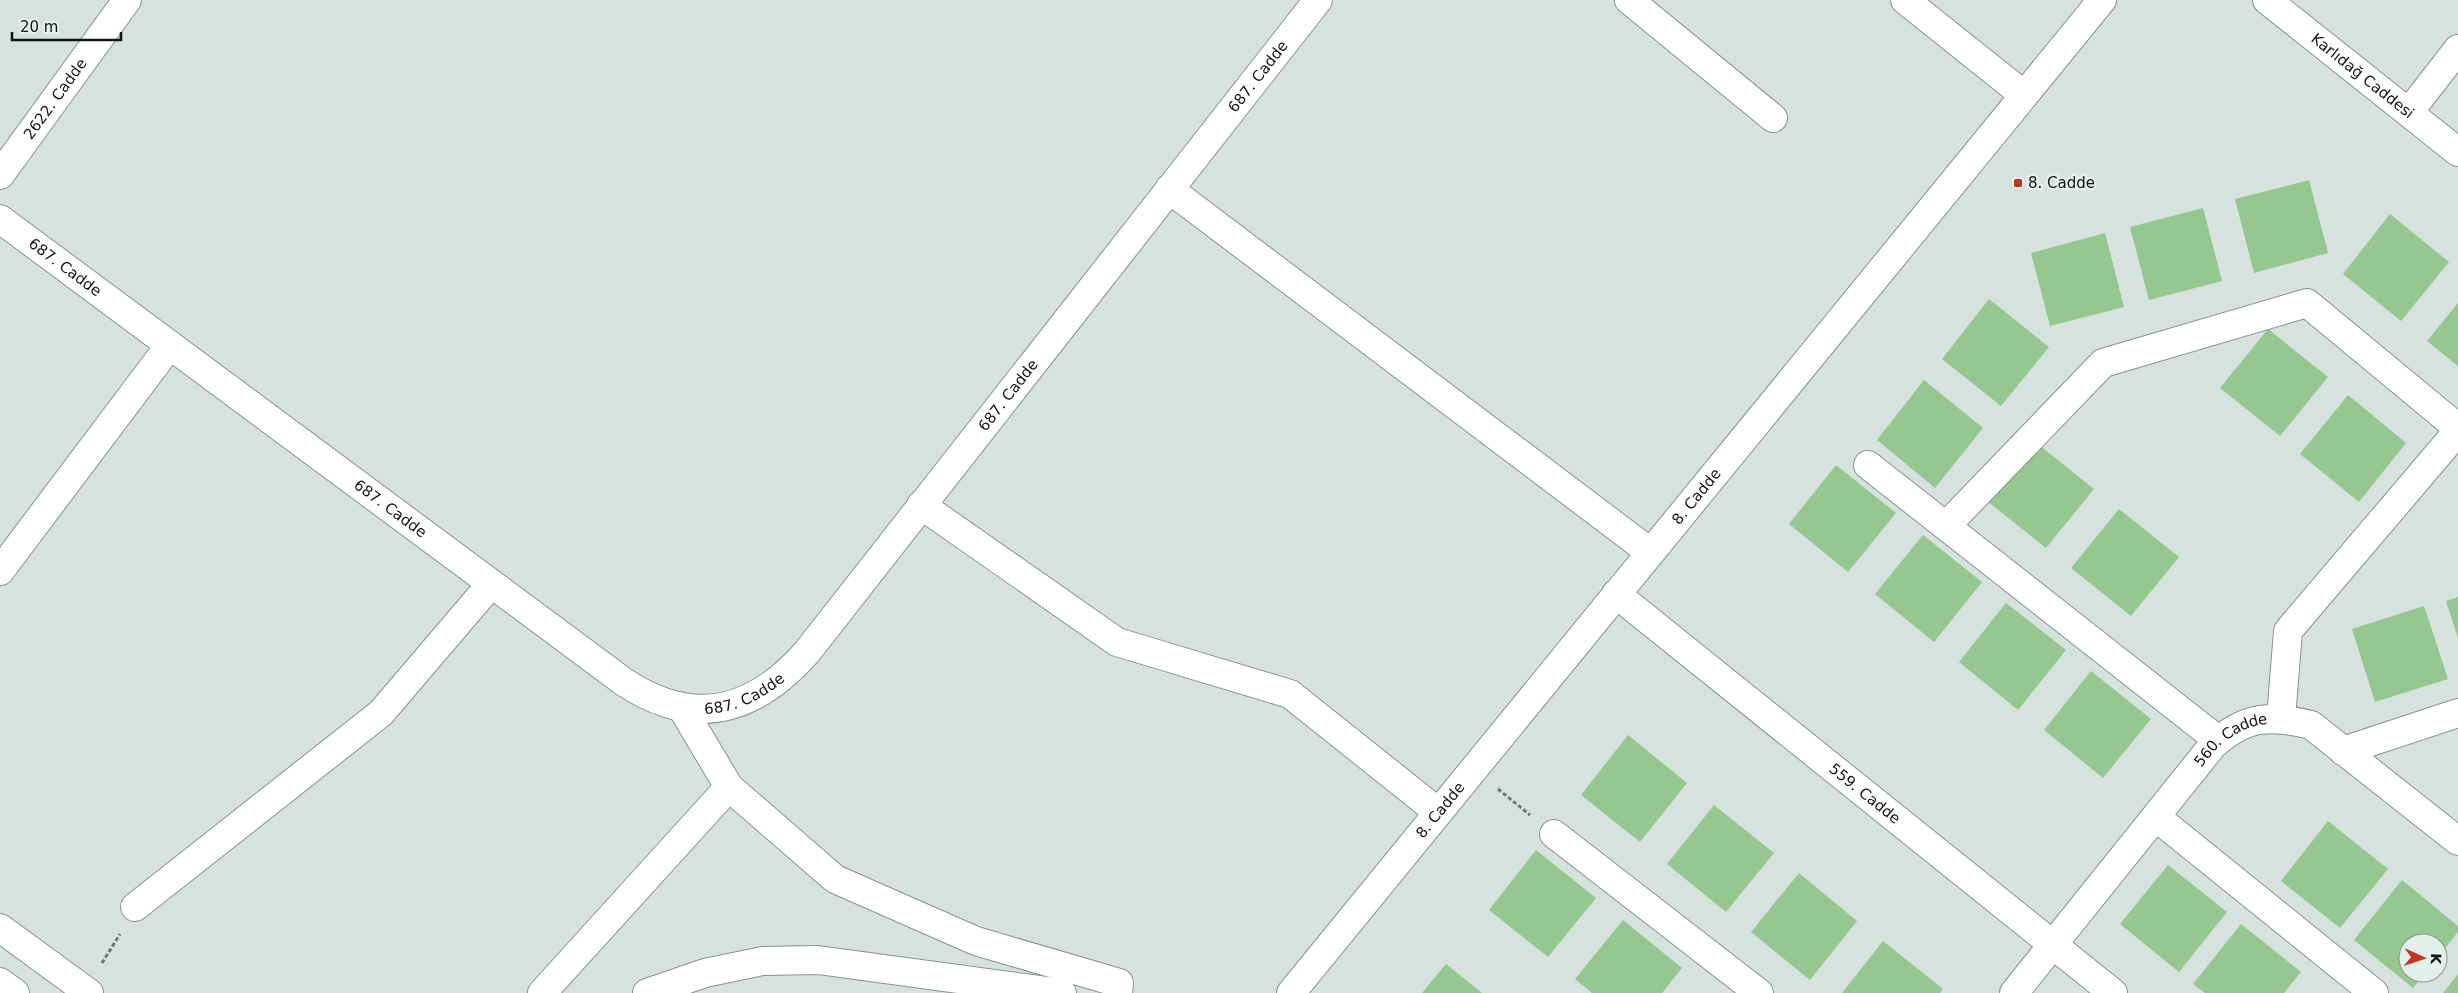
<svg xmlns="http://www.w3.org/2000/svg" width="2458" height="993" font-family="'DejaVu Sans',sans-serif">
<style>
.building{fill:#96c791}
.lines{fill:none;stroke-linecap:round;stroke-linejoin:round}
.minor-casing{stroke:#88948f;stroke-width:30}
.major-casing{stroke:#88948f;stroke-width:30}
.path{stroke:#6f7875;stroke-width:3;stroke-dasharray:4 2.5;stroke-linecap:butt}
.minor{stroke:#fff;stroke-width:28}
.major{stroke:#fff;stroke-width:28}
.poi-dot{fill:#c13524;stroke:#e2efea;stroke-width:2}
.labels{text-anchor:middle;stroke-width:5;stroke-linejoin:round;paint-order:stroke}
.street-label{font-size:15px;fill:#111614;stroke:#e2efea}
.poi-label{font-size:15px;fill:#111614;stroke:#e2efea;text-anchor:start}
</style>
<rect width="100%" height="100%" fill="#d5e2dd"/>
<!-- building -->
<g class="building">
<path d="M 2309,180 L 2328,253 L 2254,273 L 2235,199 Z"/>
<path d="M 2203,208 L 2222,281 L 2149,300 L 2130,227 Z"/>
<path d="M 2390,214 L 2449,262 L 2401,321 L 2343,274 Z"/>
<path d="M 2105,233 L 2124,307 L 2050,326 L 2031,253 Z"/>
<path d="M 1989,299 L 2049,347 L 2001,406 L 1942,359 Z"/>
<path d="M 2458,303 L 2458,366 L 2427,341 Z"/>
<path d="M 2268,329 L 2328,377 L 2280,436 L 2220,388 Z"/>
<path d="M 1924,380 L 1983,428 L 1935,488 L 1877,440 Z"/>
<path d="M 2348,395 L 2406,443 L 2359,502 L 2300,454 Z"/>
<path d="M 2034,441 L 2094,489 L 2046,548 L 1987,501 Z"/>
<path d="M 1836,465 L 1896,513 L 1848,572 L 1789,524 Z"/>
<path d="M 2119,509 L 2179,557 L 2131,616 L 2071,568 Z"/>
<path d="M 1923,535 L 1982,582 L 1934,642 L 1875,594 Z"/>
<path d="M 2458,597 L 2458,638 L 2446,601 Z"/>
<path d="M 2006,603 L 2066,650 L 2018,710 L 1959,662 Z"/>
<path d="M 2424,606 L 2448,679 L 2375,702 L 2352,629 Z"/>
<path d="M 2091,671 L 2151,719 L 2103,778 L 2044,730 Z"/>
<path d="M 1628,735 L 1687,783 L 1640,842 L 1581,795 Z"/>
<path d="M 1714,805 L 1774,853 L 1726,912 L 1667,864 Z"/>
<path d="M 2328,821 L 2388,869 L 2340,928 L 2281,881 Z"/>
<path d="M 1536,850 L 1596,898 L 1548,957 L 1489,910 Z"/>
<path d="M 2168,865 L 2227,912 L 2179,972 L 2120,924 Z"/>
<path d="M 1799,873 L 1857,921 L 1810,980 L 1751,932 Z"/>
<path d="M 2402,880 L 2458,926 L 2458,932 L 2438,957 L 2438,943 L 2408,943 L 2408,973 L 2425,973 L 2413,988 L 2354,940 Z"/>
<path d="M 1623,920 L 1682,968 L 1662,993 L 1592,993 L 1575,979 Z"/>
<path d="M 2241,924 L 2301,972 L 2284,993 L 2205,993 L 2193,984 Z"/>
<path d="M 1883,941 L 1943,989 L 1940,993 L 1842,993 Z"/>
<path d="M 1446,964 L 1482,993 L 1422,993 Z"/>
<path d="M 2458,974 L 2458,993 L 2443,993 Z"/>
</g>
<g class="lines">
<defs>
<g id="minor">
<path d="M 1629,0 L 1773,118"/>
<path d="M 1905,0 L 2024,95"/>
<path d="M 2409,112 L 2458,49"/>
<path id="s1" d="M 0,175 L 127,0"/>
<path d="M 1169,189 L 1650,552"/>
<path id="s2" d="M 0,219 L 624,682 C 694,728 753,713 807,652 L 1318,0"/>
<path d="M 1868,465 L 2218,740"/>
<path d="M 921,505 L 1117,642 L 1290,694 L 1438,812"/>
<path d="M 1946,526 L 2103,363 L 2307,303 L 2458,428"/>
<path d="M 0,571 L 170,345"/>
<path id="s3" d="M 1616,594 L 2113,993"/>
<path d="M 682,708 L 729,787 L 835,879 L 976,941 L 1119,983 L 1118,993"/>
<path d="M 2281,718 L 2288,631 L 2458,431"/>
<path d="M 2343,751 L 2458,713"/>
<path d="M 2156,817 L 2374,993"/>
<path d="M 1554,834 L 1759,993"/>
<path d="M 135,907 L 381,713 L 491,584"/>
<path d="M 542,993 L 729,787"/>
<path d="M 647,993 L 705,973 L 763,961 L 818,960 L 1062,993"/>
<path id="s4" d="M 2014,993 L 2213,745 C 2247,715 2270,715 2311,725 L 2458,841"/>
</g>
<g id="major">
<path id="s5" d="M 2267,0 L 2458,152"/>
<path d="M 0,928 L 89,993"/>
<path d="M 0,982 L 15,993"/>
<path id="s6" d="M 1291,993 L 2102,0"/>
</g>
</defs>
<!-- minor casing -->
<use href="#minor" class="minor-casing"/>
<!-- major casing -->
<use href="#major" class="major-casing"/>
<!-- path -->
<g class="path">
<path d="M 1498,789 L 1530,815"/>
<path d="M 102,963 L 120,934"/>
</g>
<!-- minor -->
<use href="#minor" class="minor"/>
<!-- major -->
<use href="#major" class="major"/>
</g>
<!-- markers -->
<rect class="poi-dot" x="2013" y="178" width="10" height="10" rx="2.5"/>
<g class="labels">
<!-- street labels -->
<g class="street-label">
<text dy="5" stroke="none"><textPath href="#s2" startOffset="1715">687. Cadde</textPath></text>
<text dy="5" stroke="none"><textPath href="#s5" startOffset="122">Karlıdağ Caddesi</textPath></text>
<text dy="5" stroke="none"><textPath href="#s1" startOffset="94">2622. Cadde</textPath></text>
<text dy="5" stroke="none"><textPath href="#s2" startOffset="81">687. Cadde</textPath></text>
<text dy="5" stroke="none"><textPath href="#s2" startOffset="1310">687. Cadde</textPath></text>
<text dy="5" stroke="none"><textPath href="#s6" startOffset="641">8. Cadde</textPath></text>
<text dy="5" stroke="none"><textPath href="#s2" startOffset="486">687. Cadde</textPath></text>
<text dy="5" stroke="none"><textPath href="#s2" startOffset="906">687. Cadde</textPath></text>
<text dy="5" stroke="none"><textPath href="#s4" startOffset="336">560. Cadde</textPath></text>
<text dy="5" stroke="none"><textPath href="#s3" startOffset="319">559. Cadde</textPath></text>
<text dy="5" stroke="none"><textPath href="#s6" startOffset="236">8. Cadde</textPath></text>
</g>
<!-- poi labels -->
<g class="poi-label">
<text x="2028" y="188">8. Cadde</text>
</g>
</g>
<!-- north arrow -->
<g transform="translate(2423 958) rotate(93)"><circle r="24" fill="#e2efea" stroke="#8e9894"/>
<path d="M0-4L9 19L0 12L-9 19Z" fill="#c13524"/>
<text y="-8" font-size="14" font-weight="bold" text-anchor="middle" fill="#111614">K</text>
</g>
<!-- scale -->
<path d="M12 32v8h109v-8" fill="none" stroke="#111614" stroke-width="2.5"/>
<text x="20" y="32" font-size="15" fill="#111614" stroke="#e2efea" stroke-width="4" paint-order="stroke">20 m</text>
</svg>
